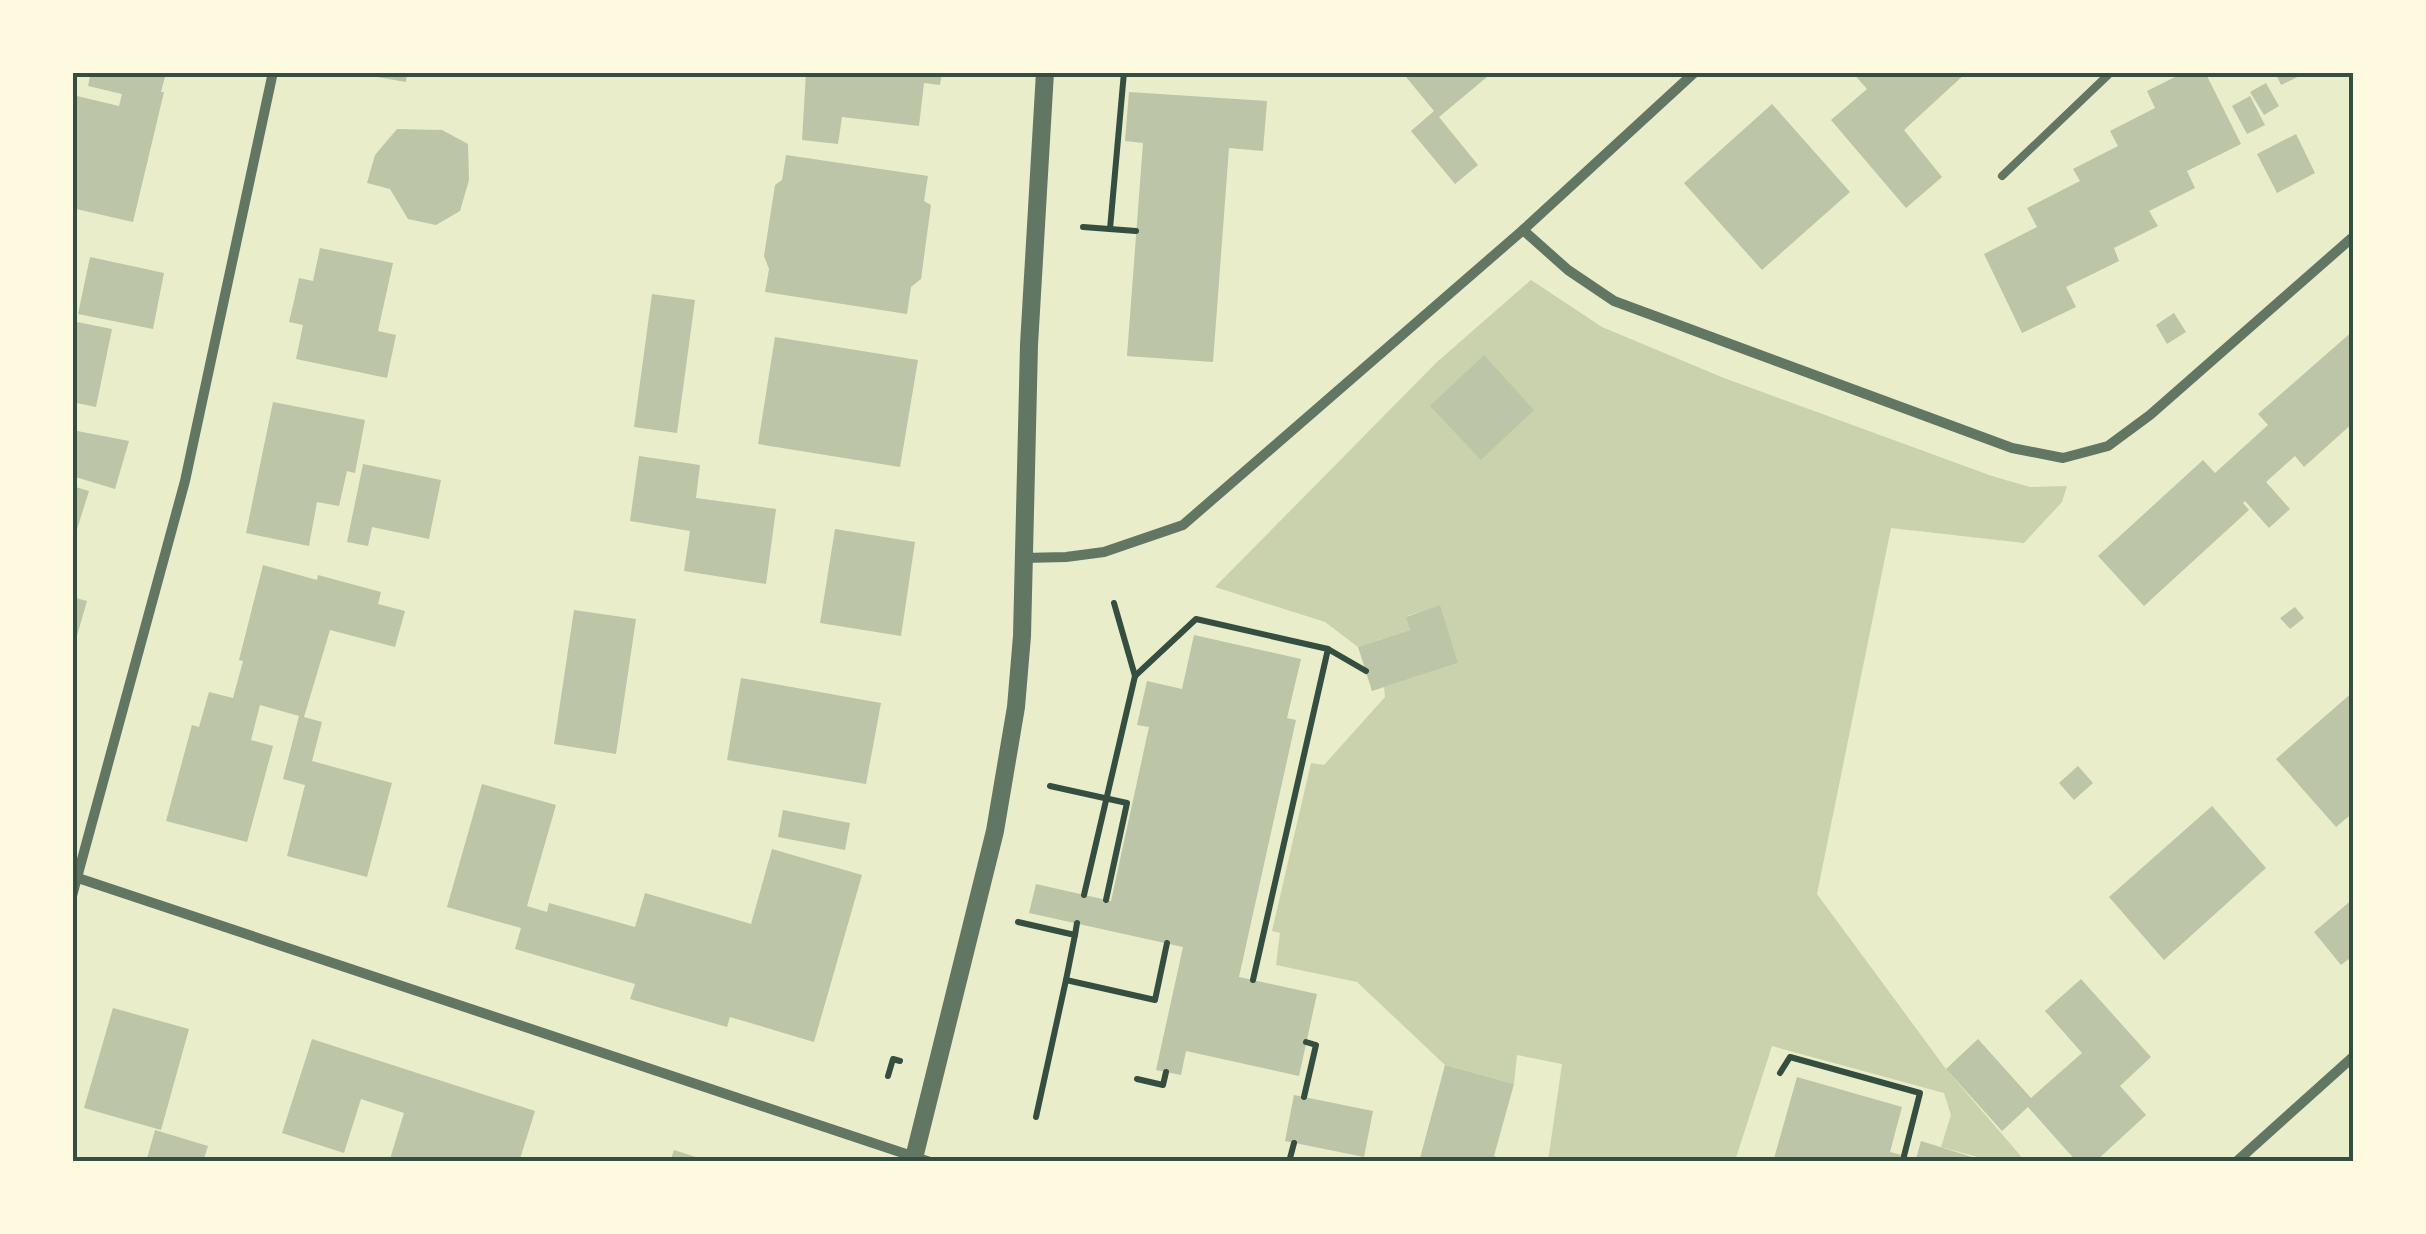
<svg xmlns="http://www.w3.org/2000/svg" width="2426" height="1234" font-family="'Varela Round',sans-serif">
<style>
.green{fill:#cad2ad}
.building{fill:#bcc5a7}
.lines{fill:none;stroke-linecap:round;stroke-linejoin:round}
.path{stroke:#344e41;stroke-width:6}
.service{stroke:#617663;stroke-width:8}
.minor{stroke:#617663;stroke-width:10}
.tertiary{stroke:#617663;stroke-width:18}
.neatline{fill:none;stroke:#344e41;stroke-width:4}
</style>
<rect width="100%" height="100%" fill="#e9edc9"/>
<!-- green -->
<path class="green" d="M 1531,280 L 1602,327 L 1724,378 L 1992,476 L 2030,487 L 2067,486 L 2062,502 L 2024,543 L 1891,528 L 1817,894 L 1946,1069 L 2025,1161 L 1992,1161 L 1941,1147 L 1951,1115 L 1944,1093 L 1772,1046 L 1735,1161 L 1548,1161 L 1562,1064 L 1517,1055 L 1514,1084 L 1445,1065 L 1357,982 L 1276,965 L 1280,933 L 1272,931 L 1311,763 L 1324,765 L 1385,697 L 1384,687 L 1458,663 L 1439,606 L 1407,616 L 1410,630 L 1358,647 L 1325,622 L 1215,587 L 1437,362 Z"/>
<!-- building -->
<g class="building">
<path d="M 91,72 L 145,72 L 165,77 L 161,92 L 164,92 L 133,222 L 72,208 L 72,116 L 77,96 L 119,106 L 122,94 L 88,86 Z"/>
<path d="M 348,72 L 407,72 L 406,82 Z"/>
<path d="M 806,72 L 942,72 L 940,85 L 924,83 L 919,126 L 842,117 L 838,144 L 802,140 Z"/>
<path d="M 1402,72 L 1493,72 L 1439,117 L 1478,165 L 1455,184 L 1411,131 L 1434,111 Z"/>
<path d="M 1852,72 L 1967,72 L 1904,130 L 1942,177 L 1906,208 L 1831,120 L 1867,89 Z"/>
<path d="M 2185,72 L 2205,72 L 2241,144 L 2187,171 L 2195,188 L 2149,211 L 2158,226 L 2114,248 L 2119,261 L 2066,287 L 2076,307 L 2022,333 L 1984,254 L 2037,227 L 2027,208 L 2080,181 L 2073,169 L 2118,146 L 2110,131 L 2155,108 L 2147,91 Z"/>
<path d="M 2275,72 L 2308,72 L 2281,85 Z"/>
<path d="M 2266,83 L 2279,106 L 2264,115 L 2250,92 Z"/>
<path d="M 1129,92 L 1267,101 L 1263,151 L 1229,148 L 1213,362 L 1127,356 L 1143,143 L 1125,141 Z"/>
<path d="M 2250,96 L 2265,125 L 2247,134 L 2232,106 Z"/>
<path d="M 1772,104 L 1850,192 L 1762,270 L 1684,183 Z"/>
<path d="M 397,129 L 442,130 L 468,144 L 469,180 L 460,211 L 436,225 L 408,219 L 390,189 L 367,183 L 375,155 Z"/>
<path d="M 2296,134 L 2315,173 L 2277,193 L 2257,154 Z"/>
<path d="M 786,155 L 928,176 L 924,201 L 931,205 L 921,279 L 911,287 L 907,314 L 765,292 L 769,269 L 764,256 L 775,185 L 782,180 Z"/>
<path d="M 320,248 L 393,263 L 378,331 L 396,335 L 387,378 L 296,359 L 303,325 L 289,322 L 294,301 L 299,278 L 313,281 Z"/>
<path d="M 90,257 L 164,273 L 153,329 L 78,314 Z"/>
<path d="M 652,294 L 695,300 L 677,433 L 634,427 Z"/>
<path d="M 2174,313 L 2186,332 L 2167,344 L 2156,325 Z"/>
<path d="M 72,321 L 112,329 L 96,407 L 72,402 Z"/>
<path d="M 2354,330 L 2354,422 L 2304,467 L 2295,456 L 2266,482 L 2290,509 L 2269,528 L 2245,501 L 2243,503 L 2249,510 L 2144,606 L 2098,556 L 2203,460 L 2215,473 L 2268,425 L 2258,414 Z"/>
<path d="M 775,337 L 918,360 L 900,467 L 758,444 Z"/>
<path d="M 1484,355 L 1534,410 L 1481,460 L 1430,406 Z"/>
<path d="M 273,402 L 365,420 L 355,473 L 347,471 L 339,506 L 317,502 L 309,546 L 246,533 Z"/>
<path d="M 72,430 L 129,441 L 115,489 L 72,476 Z"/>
<path d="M 639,456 L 700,465 L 696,498 L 776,509 L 766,584 L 684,571 L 690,531 L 630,521 Z"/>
<path d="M 363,464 L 441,480 L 429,539 L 372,527 L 368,546 L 347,542 Z"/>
<path d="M 72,486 L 89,491 L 73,542 L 72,542 Z"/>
<path d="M 835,529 L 915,542 L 901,636 L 820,623 Z"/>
<path d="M 263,565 L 317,580 L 318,575 L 381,592 L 378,604 L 405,611 L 395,647 L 330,630 L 304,717 L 322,722 L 312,761 L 392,783 L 367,877 L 287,856 L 305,785 L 283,779 L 299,716 L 260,705 L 251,740 L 273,746 L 247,842 L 166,821 L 192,725 L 199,727 L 209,692 L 233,698 L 243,661 L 239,660 Z"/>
<path d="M 72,597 L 87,601 L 74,646 L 72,646 Z"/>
<path d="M 1440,605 L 1458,663 L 1372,691 L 1358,647 L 1410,630 L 1406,617 Z"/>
<path d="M 2295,607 L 2304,618 L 2290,629 L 2280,618 Z"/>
<path d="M 574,610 L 636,619 L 616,754 L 554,744 Z"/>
<path d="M 1194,635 L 1301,659 L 1287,718 L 1296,720 L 1239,977 L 1317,994 L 1299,1076 L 1186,1051 L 1181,1075 L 1156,1070 L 1183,947 L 1029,913 L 1036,884 L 1111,901 L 1149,727 L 1137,725 L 1147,681 L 1182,689 Z"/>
<path d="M 741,678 L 881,703 L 866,784 L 727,760 Z"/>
<path d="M 2354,691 L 2354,812 L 2336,827 L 2276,759 Z"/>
<path d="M 2078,766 L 2093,783 L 2074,800 L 2059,783 Z"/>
<path d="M 482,784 L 556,805 L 527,906 L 547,912 L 549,903 L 635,927 L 645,893 L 751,924 L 772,849 L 862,875 L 814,1042 L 730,1017 L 727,1027 L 630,999 L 635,984 L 515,949 L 521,928 L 447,907 Z"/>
<path d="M 2212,806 L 2266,868 L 2164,960 L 2109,897 Z"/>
<path d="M 783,810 L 850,823 L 845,850 L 778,837 Z"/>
<path d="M 2354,898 L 2354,955 L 2341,965 L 2314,932 Z"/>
<path d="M 2081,979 L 2151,1057 L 2120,1086 L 2146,1115 L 2095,1162 L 2077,1162 L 2028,1107 L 2002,1131 L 1946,1069 L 1978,1039 L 2031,1098 L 2082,1053 L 2045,1011 Z"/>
<path d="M 113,1008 L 189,1029 L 161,1130 L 84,1108 Z"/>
<path d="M 312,1039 L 535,1111 L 519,1162 L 389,1162 L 404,1113 L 361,1099 L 344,1153 L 282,1133 Z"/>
<path d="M 1445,1065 L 1514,1084 L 1494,1156 L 1508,1162 L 1419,1162 Z"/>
<path d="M 1797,1077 L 1902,1107 L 1890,1152 L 1916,1159 L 1921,1141 L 1988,1162 L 1773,1162 Z"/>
<path d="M 1294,1095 L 1373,1111 L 1364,1157 L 1285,1141 Z"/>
<path d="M 155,1130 L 208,1146 L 203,1162 L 146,1162 Z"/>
<path d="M 674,1150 L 699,1158 L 698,1162 L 670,1162 Z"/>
</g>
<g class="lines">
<!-- path -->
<g class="path">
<path d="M 1083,227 L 1136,231"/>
<path d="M 1110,229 L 1124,72"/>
<path d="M 1328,649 L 1366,671"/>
<path d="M 1135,676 L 1196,619 L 1328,649 L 1253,980"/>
<path d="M 1050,786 L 1127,803 L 1106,900"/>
<path d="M 1084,895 L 1135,676 L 1114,603"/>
<path d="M 1018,922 L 1075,935 L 1066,980 L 1155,1000 L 1167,943"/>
<path d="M 1075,935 L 1077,923"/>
<path d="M 1780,1073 L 1790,1057 L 1920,1093 L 1904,1156"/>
<path d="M 888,1076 L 893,1059 L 900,1061"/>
<path d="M 1137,1079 L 1163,1085 L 1166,1072"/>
<path d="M 1304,1097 L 1316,1045 L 1306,1042"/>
<path d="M 1036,1117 L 1066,980"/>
<path d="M 1289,1162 L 1294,1143"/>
</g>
<!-- service -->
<path class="service" d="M 2002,176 L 2108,75"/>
<!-- minor -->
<g class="minor">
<path d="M 1523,230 L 1568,270 L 1614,301 L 2012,448 L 2063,458 L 2108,446 L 2150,415 L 2354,236"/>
<path d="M 1023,558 L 1066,557 L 1104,552 L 1183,525 L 1523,230 L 1695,72"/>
<path d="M 72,876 L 930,1162"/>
<path d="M 72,896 L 185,481 L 273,72"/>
<path d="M 2236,1162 L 2354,1056"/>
</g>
<!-- tertiary -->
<path class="tertiary" d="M 913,1162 L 995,831 L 1016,707 L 1022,636 L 1029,345 L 1045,72"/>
</g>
<!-- border -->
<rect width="2426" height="1234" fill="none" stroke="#fefae0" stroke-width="150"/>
<rect x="75" y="75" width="2276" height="1084" class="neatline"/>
</svg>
